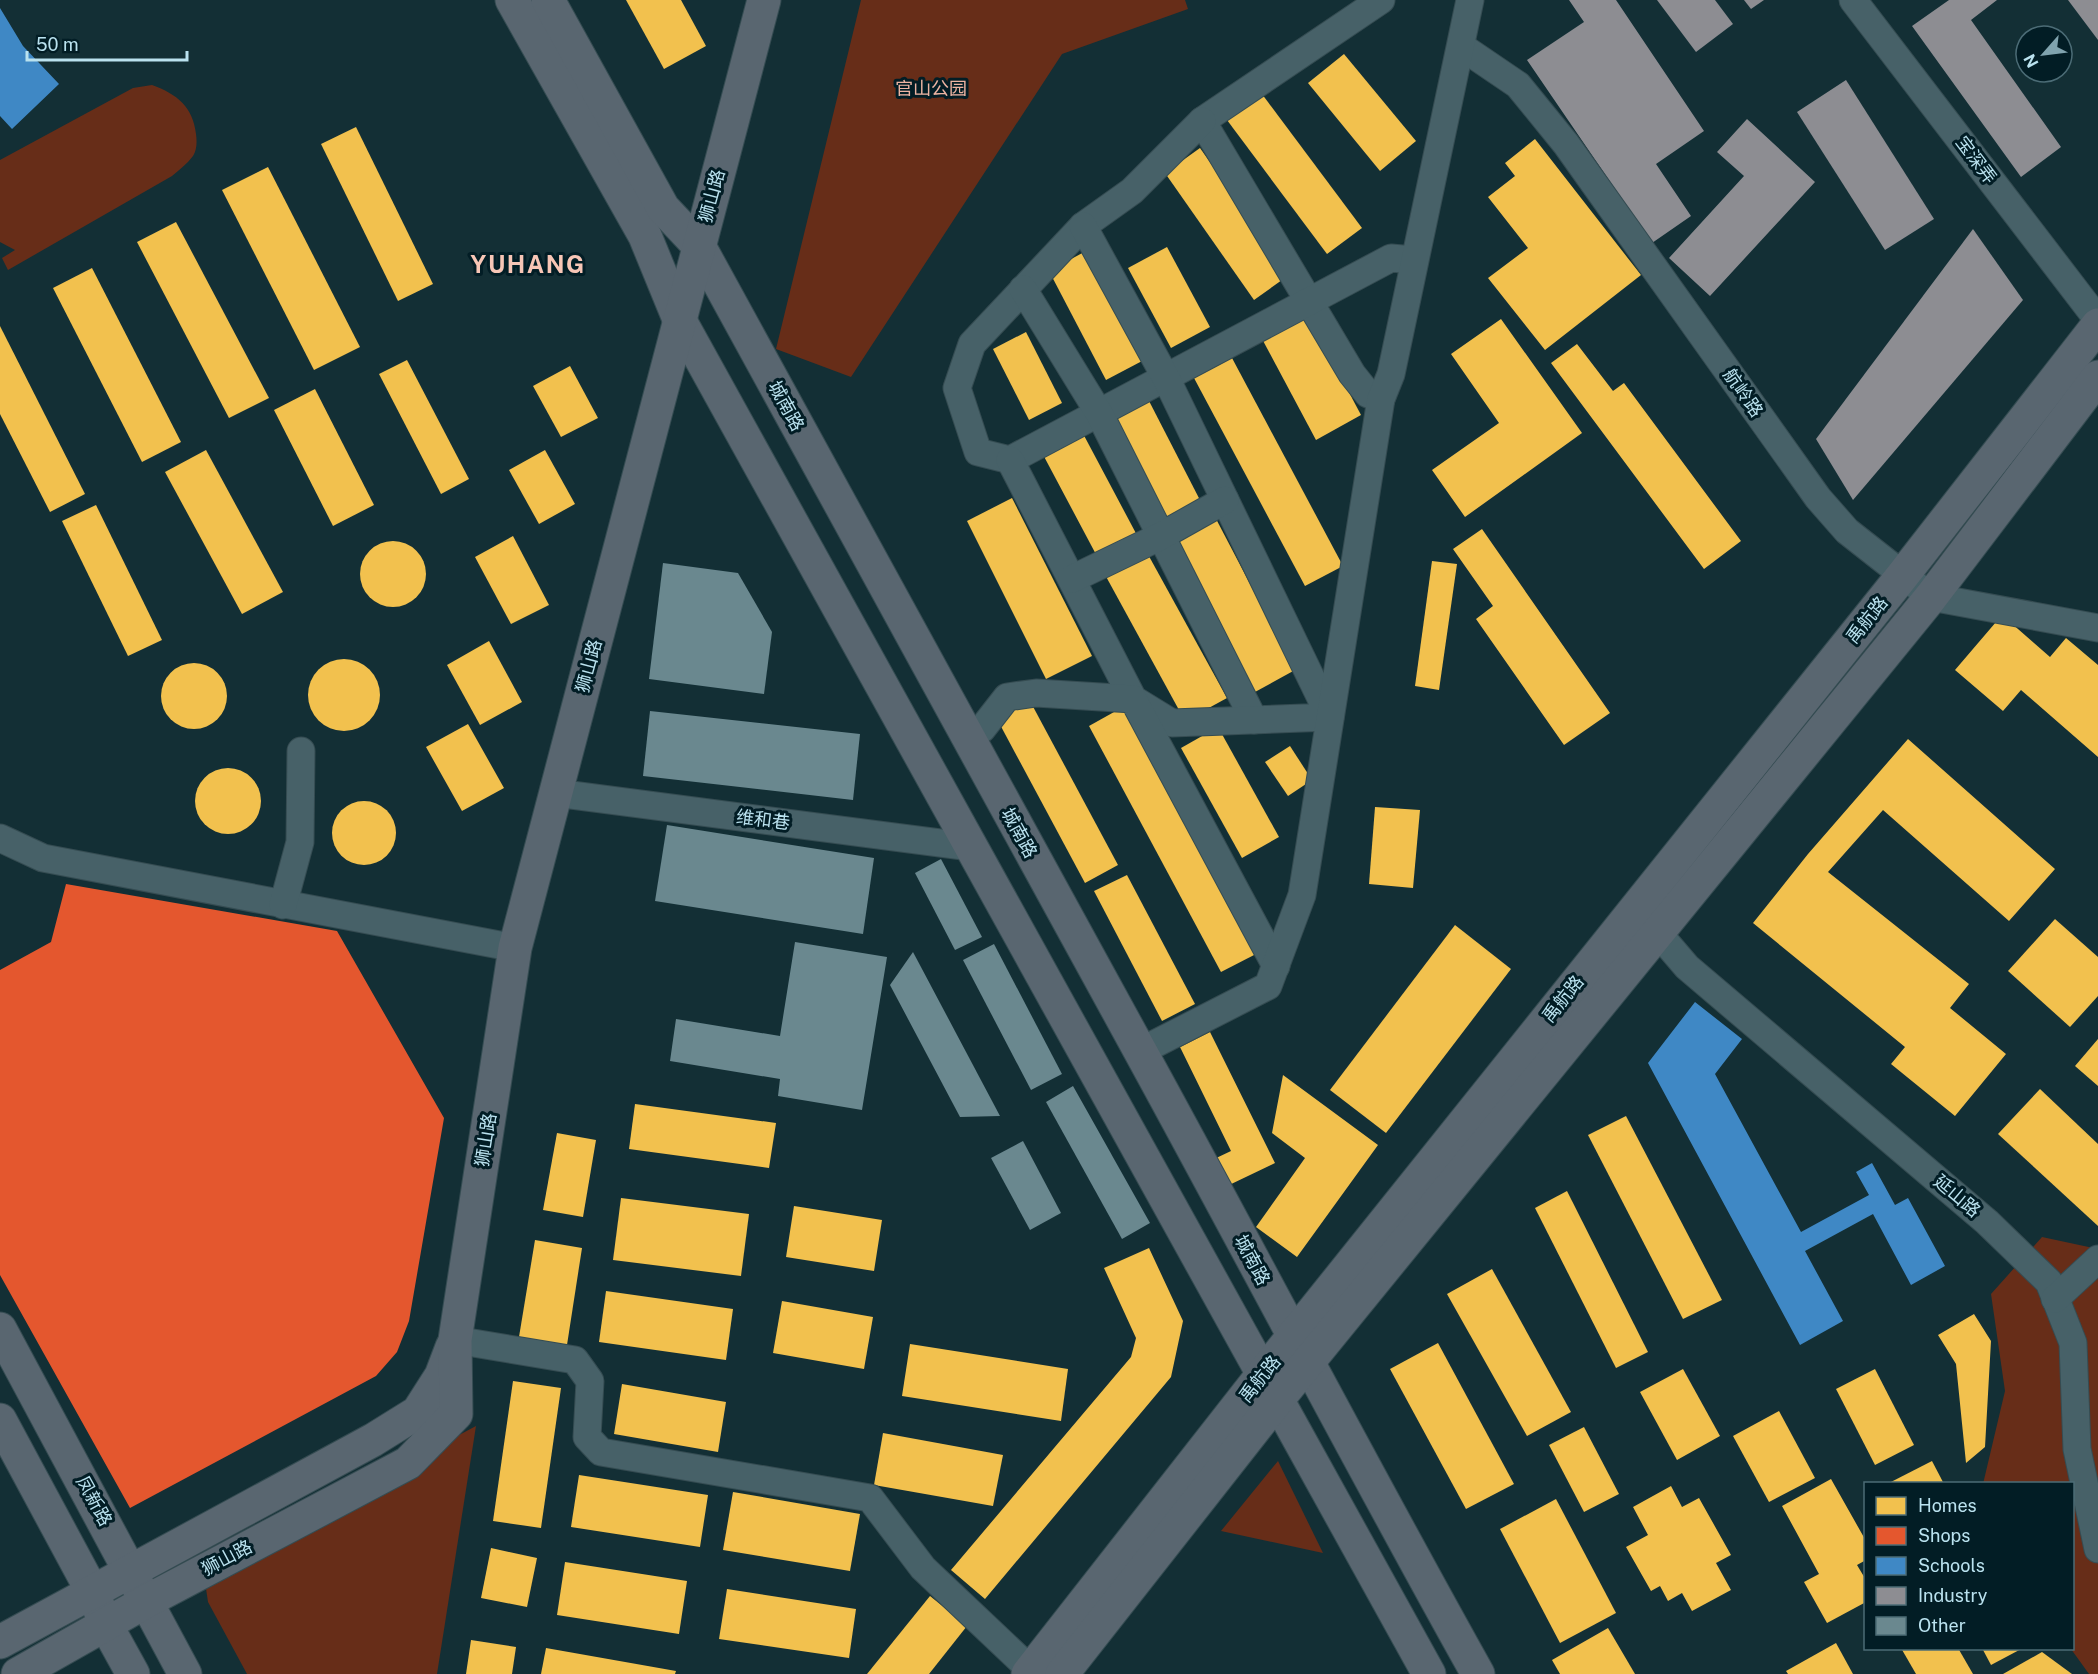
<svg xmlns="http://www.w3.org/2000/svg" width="2098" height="1674" font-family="'Public Sans','Noto Sans SC',sans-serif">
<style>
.green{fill:#672d18}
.homes{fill:#f2c14e}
.shops{fill:#e4572e}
.schools{fill:#3f88c5}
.industry{fill:#8d8d92}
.building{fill:#6a888f}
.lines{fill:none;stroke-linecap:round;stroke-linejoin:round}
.minor-casing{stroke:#354c52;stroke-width:29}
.major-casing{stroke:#354c52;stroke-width:35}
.minor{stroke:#476168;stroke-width:27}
.major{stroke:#596670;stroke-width:33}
.labels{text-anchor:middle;stroke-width:6;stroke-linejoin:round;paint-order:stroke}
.park-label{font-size:18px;fill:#edb4a2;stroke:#021d25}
.street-label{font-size:18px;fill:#bae2ef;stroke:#021d25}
.district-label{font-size:24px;font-weight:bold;letter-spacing:1.5px;fill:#f7c6b6;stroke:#021d25}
</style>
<rect width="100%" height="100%" fill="#132f35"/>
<!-- green -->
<g class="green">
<path d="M 861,0 L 1185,0 L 1188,9 L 1062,54 L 851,377 L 776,349 Z"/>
<path d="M 152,85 C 177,94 193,107 196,134 C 197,141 197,150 193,156 C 187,164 179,170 172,176 L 8,270 L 2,258 L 15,250 L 0,242 L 0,160 L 133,88 Z"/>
<path d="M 2042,1237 L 2098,1249 L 2098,1674 L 2089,1674 L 2071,1649 L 2072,1484 L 1983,1484 L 2005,1391 L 1991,1294 Z"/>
<path d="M 476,1426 L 437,1674 L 247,1674 L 208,1602 L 204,1575 L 228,1558 Z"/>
<path d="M 1278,1461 L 1323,1553 L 1221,1531 Z"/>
</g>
<!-- homes -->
<g class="homes">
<path d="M 626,0 L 681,0 L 706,46 L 664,69 Z"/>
<path d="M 1344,54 L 1416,141 L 1380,171 L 1308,83 Z"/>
<path d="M 1259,90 L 1362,228 L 1327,254 L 1224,116 Z"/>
<path d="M 356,127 L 433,284 L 398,301 L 321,144 Z"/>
<path d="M 1535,139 L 1641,275 L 1545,350 L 1488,278 L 1528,248 L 1488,197 L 1515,176 L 1505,163 Z"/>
<path d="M 1200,148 L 1289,275 L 1254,300 L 1165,173 Z"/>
<path d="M 268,167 L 360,347 L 314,370 L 222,190 Z"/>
<path d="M 176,222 L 269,398 L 229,418 L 137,242 Z"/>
<path d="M 1167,247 L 1210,327 L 1171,348 L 1128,268 Z"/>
<path d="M 1086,251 L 1144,360 L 1106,380 L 1049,271 Z"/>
<path d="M 92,268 L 181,442 L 142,462 L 53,288 Z"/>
<path d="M 1307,313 L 1361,415 L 1316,440 L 1261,337 Z"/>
<path d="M 1501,319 L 1582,433 L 1465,517 L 1432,470 L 1499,423 L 1451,354 Z"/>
<path d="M 0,326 L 85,494 L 50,512 L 0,414 Z"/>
<path d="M 1026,332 L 1062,403 L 1029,420 L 993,349 Z"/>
<path d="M 1577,344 L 1613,391 L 1624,383 L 1741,541 L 1704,569 L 1551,363 Z"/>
<path d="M 1232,358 L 1343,566 L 1305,586 L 1194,378 Z"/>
<path d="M 407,360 L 469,479 L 441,494 L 379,374 Z"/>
<path d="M 570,366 L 598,418 L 561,437 L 533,386 Z"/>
<path d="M 315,389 L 374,505 L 333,526 L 274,410 Z"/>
<path d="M 1148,399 L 1202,504 L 1166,522 L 1112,417 Z"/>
<path d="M 1080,428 L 1139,539 L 1099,560 L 1040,449 Z"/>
<path d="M 206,450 L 283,592 L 242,614 L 165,472 Z"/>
<path d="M 545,450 L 575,504 L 539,524 L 509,470 Z"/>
<path d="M 1012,498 L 1092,656 L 1046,679 L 967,521 Z"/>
<path d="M 96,505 L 162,640 L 128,656 L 62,521 Z"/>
<path d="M 1214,515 L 1295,670 L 1255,692 L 1174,536 Z"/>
<path d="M 1482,529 L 1610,713 L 1564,745 L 1476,619 L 1493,606 L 1453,549 Z"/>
<path d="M 513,536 L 549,605 L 511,624 L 475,557 Z"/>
<circle cx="393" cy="574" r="33"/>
<path d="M 1145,549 L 1227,698 L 1185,721 L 1103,571 Z"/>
<path d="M 1432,561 L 1457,564 L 1439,690 L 1415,686 Z"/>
<path d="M 2002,615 L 2050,657 L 2066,638 L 2098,665 L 2098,757 L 2021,690 L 2003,711 L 1955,670 Z"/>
<path d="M 489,641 L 522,702 L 480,725 L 447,665 Z"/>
<circle cx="344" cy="695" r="36"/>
<circle cx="194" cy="696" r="33"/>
<path d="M 1030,701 L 1118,865 L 1085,883 L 997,719 Z"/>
<path d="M 1123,707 L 1256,954 L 1221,972 L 1089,726 Z"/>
<path d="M 468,724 L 504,788 L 462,811 L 426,747 Z"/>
<path d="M 1218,727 L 1279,837 L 1242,858 L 1181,748 Z"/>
<path d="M 1908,739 L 2055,869 L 2009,921 L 1883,810 L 1828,872 L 1969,984 L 1950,1008 L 2006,1054 L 1955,1116 L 1891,1064 L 1905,1047 L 1753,923 L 1808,854 Z"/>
<path d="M 1290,746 L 1312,780 L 1288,796 L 1265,762 Z"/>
<circle cx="228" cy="801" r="33"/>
<circle cx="364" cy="833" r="32"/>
<path d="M 1375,807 L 1420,810 L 1413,888 L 1369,884 Z"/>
<path d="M 1127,875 L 1195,1004 L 1162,1021 L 1094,891 Z"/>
<path d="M 2055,919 L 2098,957 L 2098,996 L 2070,1027 L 2008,971 Z"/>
<path d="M 1455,925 L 1511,969 L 1386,1133 L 1330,1090 Z"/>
<path d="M 1210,1032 L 1275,1163 L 1225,1187 L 1212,1160 L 1231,1151 L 1180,1047 Z"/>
<path d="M 2098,1039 L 2098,1086 L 2075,1066 Z"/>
<path d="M 1283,1075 L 1378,1145 L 1297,1257 L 1256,1227 L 1305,1158 L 1272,1133 Z"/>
<path d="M 2040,1089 L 2098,1144 L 2098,1226 L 1998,1134 Z"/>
<path d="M 635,1104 L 776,1123 L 769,1168 L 629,1149 Z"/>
<path d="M 1626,1116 L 1722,1300 L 1683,1319 L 1588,1135 Z"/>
<path d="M 557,1133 L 596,1140 L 583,1217 L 543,1210 Z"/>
<path d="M 1567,1191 L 1648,1352 L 1616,1368 L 1535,1208 Z"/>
<path d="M 621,1198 L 749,1214 L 741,1276 L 613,1260 Z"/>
<path d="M 794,1206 L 882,1220 L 874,1271 L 786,1257 Z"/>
<path d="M 535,1240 L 582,1248 L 567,1345 L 519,1337 Z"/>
<path d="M 1149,1248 L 1183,1321 L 1171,1377 L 985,1599 L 951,1570 L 1131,1357 L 1136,1338 L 1104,1268 Z"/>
<path d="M 1492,1269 L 1571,1412 L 1527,1436 L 1447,1294 Z"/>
<path d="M 606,1291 L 733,1309 L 726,1360 L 599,1342 Z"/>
<path d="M 782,1301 L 873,1317 L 864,1369 L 773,1353 Z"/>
<path d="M 1974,1314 L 1991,1341 L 1985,1447 L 1966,1463 L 1956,1364 L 1938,1335 Z"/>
<path d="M 1438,1343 L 1514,1484 L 1466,1509 L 1390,1369 Z"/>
<path d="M 910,1344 L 1068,1369 L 1061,1421 L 902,1396 Z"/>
<path d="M 1683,1369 L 1720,1436 L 1677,1460 L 1640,1392 Z"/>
<path d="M 1875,1369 L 1914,1445 L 1875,1465 L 1836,1389 Z"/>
<path d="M 513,1381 L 561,1388 L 541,1528 L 493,1521 Z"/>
<path d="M 622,1384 L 726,1402 L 718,1452 L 614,1434 Z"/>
<path d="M 1779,1411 L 1815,1478 L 1769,1502 L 1733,1436 Z"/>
<path d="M 1584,1427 L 1619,1494 L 1584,1512 L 1549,1445 Z"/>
<path d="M 883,1433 L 1003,1455 L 993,1506 L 874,1485 Z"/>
<path d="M 1932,1461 L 1944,1484 L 1887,1484 Z"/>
<path d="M 579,1475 L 708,1495 L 700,1547 L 571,1527 Z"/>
<path d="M 1831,1479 L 1866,1541 L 1866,1560 L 1857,1565 L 1866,1580 L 1866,1602 L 1827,1623 L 1804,1582 L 1819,1574 L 1782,1506 Z"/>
<path d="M 1671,1486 L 1682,1507 L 1699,1498 L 1731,1555 L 1716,1563 L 1731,1590 L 1692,1611 L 1682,1593 L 1668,1601 L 1660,1586 L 1651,1591 L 1626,1547 L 1648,1535 L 1633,1507 Z"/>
<path d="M 733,1492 L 860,1514 L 850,1571 L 723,1550 Z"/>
<path d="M 1556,1499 L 1616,1613 L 1560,1643 L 1500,1529 Z"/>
<path d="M 491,1548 L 537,1558 L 527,1607 L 481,1598 Z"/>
<path d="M 565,1562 L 687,1581 L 679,1634 L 557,1615 Z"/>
<path d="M 727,1589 L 856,1609 L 849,1658 L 719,1639 Z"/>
<path d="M 930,1596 L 967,1626 L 929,1674 L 867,1674 Z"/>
<path d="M 1608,1628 L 1635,1674 L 1560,1674 L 1552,1660 Z"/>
<path d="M 471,1640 L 516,1647 L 512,1674 L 466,1674 Z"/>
<path d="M 1836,1643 L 1853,1674 L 1788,1674 L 1786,1671 Z"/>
<path d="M 546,1648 L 676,1671 L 675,1674 L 541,1674 Z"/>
<path d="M 1901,1648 L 1958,1648 L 1973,1674 L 1916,1674 Z"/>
<path d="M 1982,1648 L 2023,1648 L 1991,1665 Z"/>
<path d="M 2042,1652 L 2072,1674 L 2003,1674 Z"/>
</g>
<!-- shops -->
<path class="shops" d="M 66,884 L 337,931 L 444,1118 L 409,1321 L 397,1352 L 376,1376 L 130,1508 L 0,1275 L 0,970 L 51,942 Z"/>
<!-- schools -->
<g class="schools">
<path d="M 0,8 L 23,46 L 59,84 L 12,129 L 0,116 Z"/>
<path d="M 1695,1002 L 1742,1039 L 1715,1074 L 1801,1232 L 1869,1195 L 1856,1172 L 1872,1163 L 1895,1205 L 1908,1198 L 1945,1266 L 1911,1285 L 1873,1214 L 1805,1251 L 1843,1321 L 1800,1345 L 1648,1063 Z"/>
</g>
<!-- industry -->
<g class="industry">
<path d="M 1569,0 L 1616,0 L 1704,131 L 1656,164 L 1691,216 L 1652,243 L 1527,60 L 1584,22 Z"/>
<path d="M 1657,0 L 1715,0 L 1733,24 L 1696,52 Z"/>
<path d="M 1744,0 L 1764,0 L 1751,9 Z"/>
<path d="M 1949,0 L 1997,0 L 1971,20 L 2061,147 L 2021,177 L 1912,26 Z"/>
<path d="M 2068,0 L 2098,0 L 2098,40 Z"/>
<path d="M 1846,80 L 1934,219 L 1885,250 L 1797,112 Z"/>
<path d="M 1747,119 L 1815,182 L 1710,296 L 1669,258 L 1744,176 L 1717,152 Z"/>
<path d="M 1973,229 L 2023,300 L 1853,500 L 1816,439 Z"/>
</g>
<!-- building -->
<g class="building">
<path d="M 663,563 L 738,573 L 772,632 L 764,694 L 649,679 Z"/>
<path d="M 650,711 L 860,734 L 853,800 L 643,776 Z"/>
<path d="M 667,825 L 874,858 L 863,934 L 655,901 Z"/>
<path d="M 941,859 L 982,937 L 955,950 L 915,873 Z"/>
<path d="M 795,942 L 887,957 L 862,1110 L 778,1096 L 780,1079 L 670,1061 L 676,1019 L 780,1036 Z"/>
<path d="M 994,944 L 1062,1074 L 1031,1090 L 963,960 Z"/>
<path d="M 913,952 L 1000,1116 L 960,1117 L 890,985 Z"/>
<path d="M 1073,1086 L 1150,1223 L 1122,1239 L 1046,1102 Z"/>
<path d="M 1023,1141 L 1061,1213 L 1030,1230 L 991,1158 Z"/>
</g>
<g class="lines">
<defs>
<g id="minor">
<path d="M 1381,0 L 1202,121 L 1352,374 L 1368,394 L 1381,399"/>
<path d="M 1853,0 L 2098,320"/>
<path d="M 1462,47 L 1518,85 L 1566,144 L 1818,498 L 1847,531 L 1931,597 L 2098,628"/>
<path d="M 1202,121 L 1132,191 L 1083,226 L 972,344 L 957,388 L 978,452 L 1010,460 L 1391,258 L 1414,260"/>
<path d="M 1023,289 L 1099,413 L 1254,720"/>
<path d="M 1010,460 L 1133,699 L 1172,723 L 1330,717 L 1166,378 L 1083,226"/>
<path d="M 1072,579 L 1161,536 L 1225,500"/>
<path d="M 963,731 L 982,729 L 1007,697 L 1036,693 L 1133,699 L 1276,966"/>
<path d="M 556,793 L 971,847"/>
<path d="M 0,838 L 43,858 L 515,948"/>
<path d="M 283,905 L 300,842 L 301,751"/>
<path d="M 1657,932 L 1687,967 L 1987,1222 L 2049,1282 L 2073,1343 L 2077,1449 L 2098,1549"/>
<path d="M 1141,1051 L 1268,986 L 1302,895 L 1381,399 L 1391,374 L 1470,0"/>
<path d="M 2055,1299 L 2098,1259"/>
<path d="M 455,1340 L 575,1360 L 590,1381 L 587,1437 L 601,1452 L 870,1498 L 923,1568 L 1035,1674"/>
</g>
<g id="major">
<path d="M 512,0 L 645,236 L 679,319 L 1429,1674"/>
<path d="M 548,0 L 663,208 L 699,246 C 845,514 993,781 1139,1049 C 1253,1257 1362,1467 1478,1674"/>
<path d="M 0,1329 L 185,1674"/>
<path d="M 0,1420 L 92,1591 L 106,1625 L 133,1674"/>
<path d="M 0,1642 L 373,1440 L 418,1412 L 441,1376 L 452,1347"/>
<path d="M 18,1674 L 147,1601 L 408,1463 L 456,1414 L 455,1340 L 515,948 L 764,0"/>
<path d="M 1028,1674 L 1263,1374 L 1903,575 L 2098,325"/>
<path d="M 1062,1674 L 1278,1399 L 1931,597 L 2098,377"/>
</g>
</defs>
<!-- minor casing -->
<use href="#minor" class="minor-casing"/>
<!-- major casing -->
<use href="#major" class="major-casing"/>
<!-- minor -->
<use href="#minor" class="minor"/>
<!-- major -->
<use href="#major" class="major"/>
</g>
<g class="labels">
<!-- park labels -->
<g class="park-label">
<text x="931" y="95">官山公园</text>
</g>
<!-- street labels -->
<g class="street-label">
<text transform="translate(1976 160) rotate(53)" y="6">宝深弄</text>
<text transform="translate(712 196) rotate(-75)" y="6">狮山路</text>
<text transform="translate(1743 393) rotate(55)" y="6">航岭路</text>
<text transform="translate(786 406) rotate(61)" y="6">城南路</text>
<text transform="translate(1867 620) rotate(-51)" y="6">禹航路</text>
<text transform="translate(589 666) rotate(-75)" y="6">狮山路</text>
<text transform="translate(763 820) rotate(7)" y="6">维和巷</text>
<text transform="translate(1019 833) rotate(61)" y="6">城南路</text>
<text transform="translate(1563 999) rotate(-51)" y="6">禹航路</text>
<text transform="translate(486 1140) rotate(-81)" y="6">狮山路</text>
<text transform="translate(1957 1196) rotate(40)" y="6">延山路</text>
<text transform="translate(1252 1260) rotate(62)" y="6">城南路</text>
<text transform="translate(1260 1379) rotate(-51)" y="6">禹航路</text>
<text transform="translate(94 1501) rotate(61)" y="6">凤新路</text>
<text transform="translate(227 1558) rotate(-28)" y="6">狮山路</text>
</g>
<!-- district labels -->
<g class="district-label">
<text x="528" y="273">YUHANG</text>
</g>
</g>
<!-- legend -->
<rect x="1864" y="1482" width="210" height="168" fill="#021d25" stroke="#4c6c76" stroke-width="1.5"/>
<rect x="1876" y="1497" width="30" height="18" fill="#f2c14e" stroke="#4c6c76" stroke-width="1.5"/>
<text x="1918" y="1512" font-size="18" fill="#bae2ef">Homes</text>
<rect x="1876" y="1527" width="30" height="18" fill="#e4572e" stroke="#4c6c76" stroke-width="1.5"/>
<text x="1918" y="1542" font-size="18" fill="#bae2ef">Shops</text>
<rect x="1876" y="1557" width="30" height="18" fill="#3f88c5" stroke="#4c6c76" stroke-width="1.5"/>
<text x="1918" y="1572" font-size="18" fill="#bae2ef">Schools</text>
<rect x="1876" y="1587" width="30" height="18" fill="#8d8d92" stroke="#4c6c76" stroke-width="1.5"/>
<text x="1918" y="1602" font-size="18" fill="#bae2ef">Industry</text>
<rect x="1876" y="1617" width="30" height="18" fill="#6a888f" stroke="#4c6c76" stroke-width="1.5"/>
<text x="1918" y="1632" font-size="18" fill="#bae2ef">Other</text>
<!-- north arrow -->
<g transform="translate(2044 54) rotate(242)"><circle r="28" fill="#021d25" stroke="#4c6c76" stroke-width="1.5"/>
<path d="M0-4.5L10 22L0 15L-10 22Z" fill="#80a3ae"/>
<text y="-9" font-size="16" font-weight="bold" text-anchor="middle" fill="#bae2ef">N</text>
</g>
<!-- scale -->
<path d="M27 51v9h160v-9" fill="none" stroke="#bae2ef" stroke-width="3"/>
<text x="36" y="51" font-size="18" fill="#bae2ef" stroke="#021d25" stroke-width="4.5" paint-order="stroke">50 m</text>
</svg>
